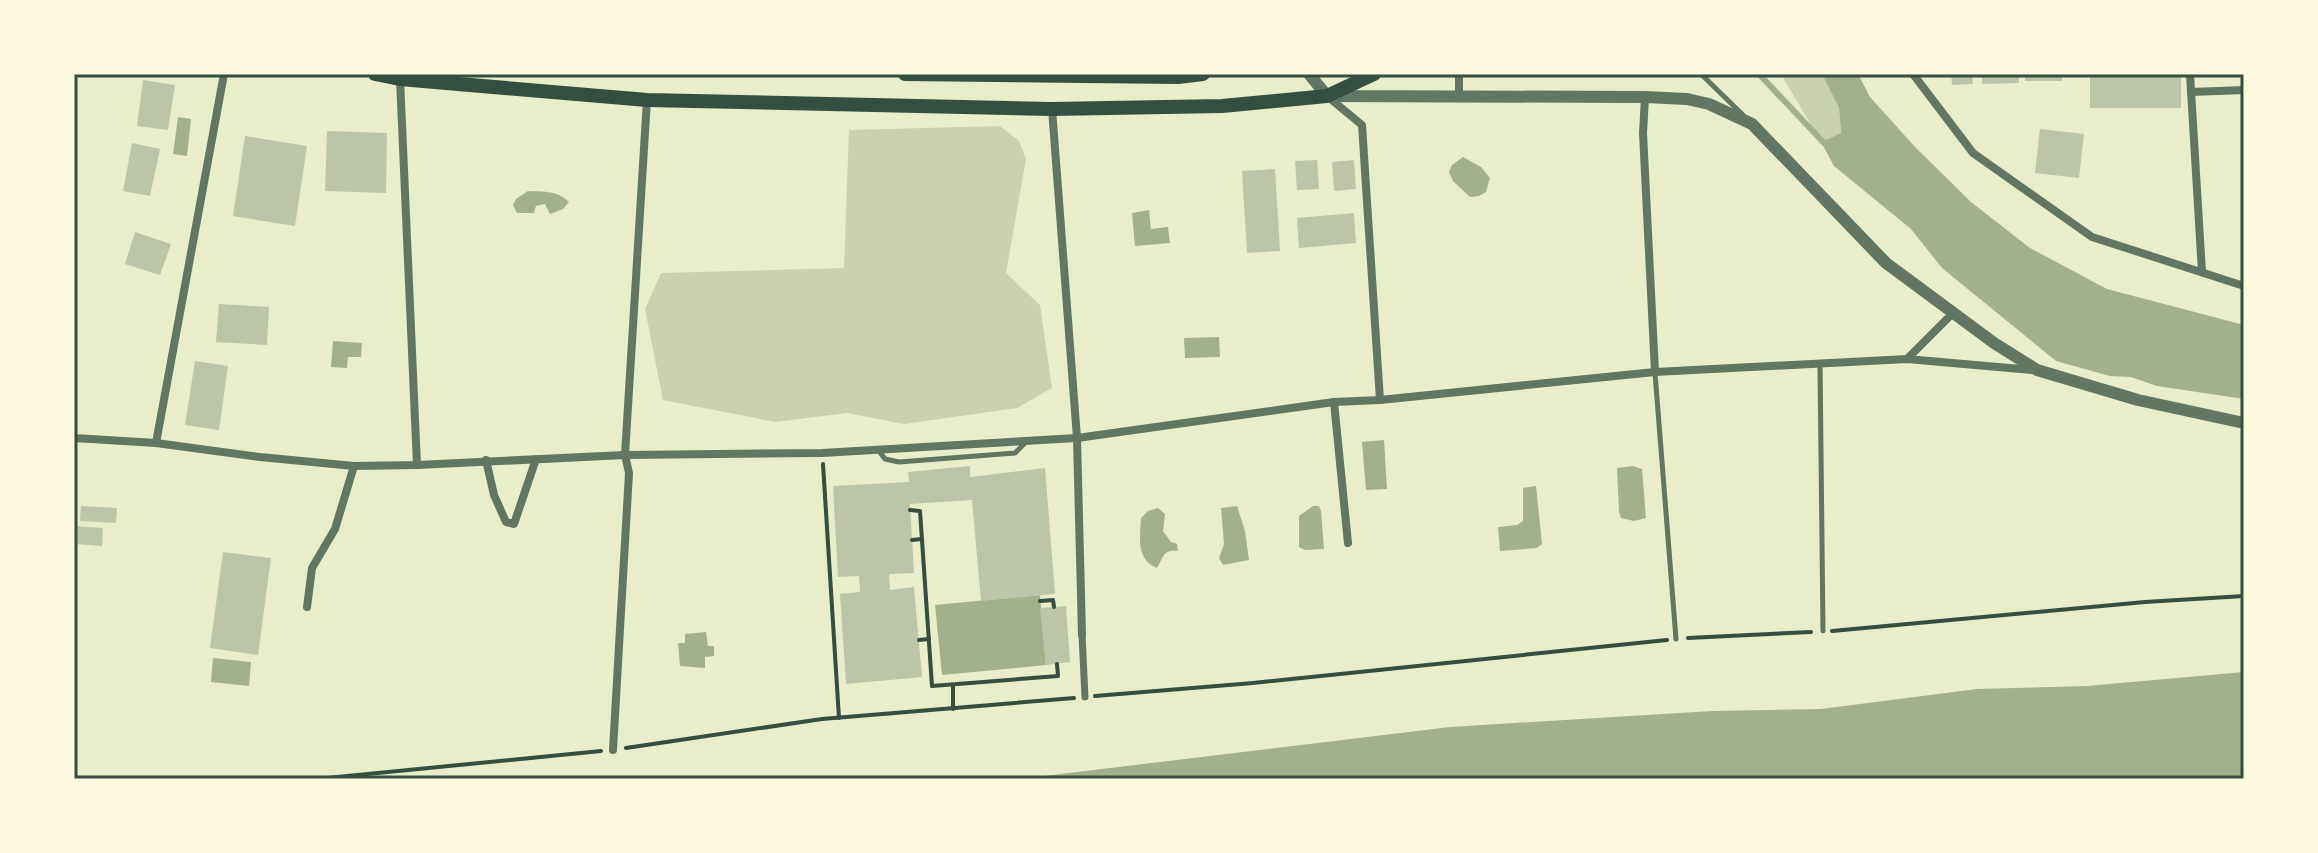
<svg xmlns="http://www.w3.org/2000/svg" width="2318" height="853" font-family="'DejaVu Sans',sans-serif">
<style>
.green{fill:#cad2ad}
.water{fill:#a3b18a}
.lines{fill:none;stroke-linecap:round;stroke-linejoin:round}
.stream{stroke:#a3b18a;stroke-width:6}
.building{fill:#bcc5a7}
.path{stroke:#344e41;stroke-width:4}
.service{stroke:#617663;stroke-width:5}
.pedestrian{stroke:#617663;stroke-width:7}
.minor{stroke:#617663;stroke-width:8}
.tertiary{stroke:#617663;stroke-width:12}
.secondary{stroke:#344e41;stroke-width:14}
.neatline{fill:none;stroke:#344e41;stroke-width:3}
</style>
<rect width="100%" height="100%" fill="#e9edc9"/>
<!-- green -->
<g class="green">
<path d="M 1781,74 L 1822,74 L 1839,108 L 1841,133 L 1821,142 Z"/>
<path d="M 1000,126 L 1019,141 L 1026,159 L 1006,273 L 1040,305 L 1052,388 L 1017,408 L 904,424 L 847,413 L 775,422 L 663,400 L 645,309 L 661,273 L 844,268 L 849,130 Z"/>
</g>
<!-- water -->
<g class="water">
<path d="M 1822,74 L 1858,74 L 1870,97 L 1916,148 L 1971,202 L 2030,248 L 2107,289 L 2244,325 L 2244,399 L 2157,386 L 2131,377 L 2110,376 L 2056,361 L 1942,268 L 1911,229 L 1834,166 L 1821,142 L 1841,133 L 1839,108 Z"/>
<path d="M 178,117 L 191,119 L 187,156 L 173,154 Z"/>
<path d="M 1463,157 L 1481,167 L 1490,178 L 1486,192 L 1479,196 L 1470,197 L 1453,181 L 1449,172 L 1452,165 Z"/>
<path d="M 528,191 C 545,192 556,190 569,202 L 563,209 L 550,214 L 545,204 L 536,206 L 534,213 L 517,213 L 513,205 L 516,199 Z"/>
<path d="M 1149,210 L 1151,229 L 1168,227 L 1170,243 L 1135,246 L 1132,213 Z"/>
<path d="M 1219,337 L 1220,357 L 1185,358 L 1184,338 Z"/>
<path d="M 333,341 L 362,343 L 361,357 L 348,357 L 347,368 L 331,367 Z"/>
<path d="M 1384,440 L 1387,489 L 1366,490 L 1362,442 Z"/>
<path d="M 1633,466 L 1642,469 L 1646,518 L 1634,521 L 1621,518 L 1619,512 L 1617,468 Z"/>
<path d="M 1536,486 L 1542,544 L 1537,548 L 1500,551 L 1498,527 L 1517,525 L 1523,521 L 1523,488 Z"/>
<path d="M 1237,506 L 1245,531 L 1249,560 L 1223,565 L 1219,558 L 1224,544 L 1221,508 Z"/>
<path d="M 1313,506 L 1319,506 L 1321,511 L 1324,549 L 1305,550 L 1299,547 L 1299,516 Z"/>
<path d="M 1158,508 L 1165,514 L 1163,531 L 1171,542 L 1177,544 L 1178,551 C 1163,549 1164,556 1157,568 C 1136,560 1140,537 1141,518 L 1148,511 Z"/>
<path d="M 1040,595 L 1046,665 L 942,675 L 935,605 Z"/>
<path d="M 706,632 L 708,646 L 714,646 L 714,656 L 705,657 L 705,668 L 680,666 L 678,643 L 685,643 L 685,634 Z"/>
<path d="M 213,658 L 251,662 L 249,686 L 211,682 Z"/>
<path d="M 2244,672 L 2244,779 L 1019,779 L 1450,727 L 1712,711 L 1821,709 L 1977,689 L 2087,686 Z"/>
</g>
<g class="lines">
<!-- stream -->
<path class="stream" d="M 1759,74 L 1825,144"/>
</g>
<!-- building -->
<g class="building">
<path d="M 1951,74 L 1972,74 L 1973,84 L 1952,85 Z"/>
<path d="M 1982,74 L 2019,74 L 2019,83 L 1982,84 Z"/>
<rect x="2025" y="74" width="37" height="7"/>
<rect x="2090" y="74" width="91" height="34"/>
<path d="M 143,80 L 175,85 L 168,130 L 137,126 Z"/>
<path d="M 2040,129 L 2084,134 L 2079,178 L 2035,173 Z"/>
<path d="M 327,131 L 387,133 L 386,193 L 325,191 Z"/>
<path d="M 245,136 L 307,146 L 295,226 L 233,216 Z"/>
<path d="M 132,143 L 160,149 L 150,196 L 123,191 Z"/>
<path d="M 1317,160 L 1319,189 L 1297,190 L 1295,161 Z"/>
<path d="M 1354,160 L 1356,189 L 1334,191 L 1332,162 Z"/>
<path d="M 1275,169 L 1280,251 L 1247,253 L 1242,171 Z"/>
<path d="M 1354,213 L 1356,243 L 1299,248 L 1297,218 Z"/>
<path d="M 135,232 L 171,244 L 160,275 L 125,264 Z"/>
<path d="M 219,304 L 269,307 L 267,345 L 216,342 Z"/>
<path d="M 195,361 L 228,366 L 219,430 L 185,425 Z"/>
<path d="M 970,466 L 970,477 L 1045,468 L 1055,594 L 981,601 L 972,500 L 910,504 L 914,573 L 889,574 L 890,590 L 914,587 L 922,677 L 846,684 L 840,594 L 860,592 L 859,576 L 838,577 L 833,486 L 909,482 L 908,472 Z"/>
<path d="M 81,506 L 117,508 L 116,523 L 80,521 Z"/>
<path d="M 74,526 L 103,528 L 102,546 L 74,544 Z"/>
<path d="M 223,552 L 271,558 L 258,655 L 210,648 Z"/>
<path d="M 1066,606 L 1070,662 L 1046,665 L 1040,608 Z"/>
</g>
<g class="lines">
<!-- path -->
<g class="path">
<path d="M 823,464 L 839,718"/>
<path d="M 910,510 L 920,511 L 932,686 L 1058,676 L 1057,664"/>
<path d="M 912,540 L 922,539"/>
<path d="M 1040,601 L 1053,600 L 1054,607"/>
<path d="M 1832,631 L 2145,602 L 2244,596"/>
<path d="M 1688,638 L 1811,632"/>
<path d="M 919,640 L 929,639"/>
<path d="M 953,685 L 953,709"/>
<path d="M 1095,696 L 1253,683 L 1667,640"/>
<path d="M 626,748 L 822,719 L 1074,698"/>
<path d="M 317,779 L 601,751"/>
</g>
<!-- service -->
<g class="service">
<path d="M 1701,74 L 1743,115"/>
<path d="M 1820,364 L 1823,631"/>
<path d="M 1655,373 L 1676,639"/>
<path d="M 879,451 L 885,459 L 899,462 L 1015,453 L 1027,441"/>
</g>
<!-- pedestrian -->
<path class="pedestrian" d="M 1082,635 L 1085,697"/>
<!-- minor -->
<g class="minor">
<path d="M 1913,74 L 1973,153 L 2092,237 L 2244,286"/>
<path d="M 2190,74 L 2202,272"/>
<path d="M 400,79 L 417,465"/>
<path d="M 2191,92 L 2244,90"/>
<path d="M 1327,96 L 1362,125 L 1380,400"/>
<path d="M 1459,96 L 1459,74"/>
<path d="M 1645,97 L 1643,133 L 1655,372"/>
<path d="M 1052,109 L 1077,438 L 1082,635"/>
<path d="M 1907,359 L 1953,313"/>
<path d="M 1334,402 L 1348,543"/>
<path d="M 74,438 L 156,443 L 260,457 L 354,466 L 417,465 L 625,455 L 822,453 L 1077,438 L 1334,402 L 1380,400 L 1655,372 L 1907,359 L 2032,370"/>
<path d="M 156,443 L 224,74"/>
<path d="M 486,460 L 494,495 L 506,522 L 514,524 L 536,459"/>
<path d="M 307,607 L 312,568 L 335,529 L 354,466"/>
<path d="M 613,750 L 629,473 L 625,455 L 647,100"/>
</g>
<!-- tertiary -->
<path class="tertiary" d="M 1309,74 L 1327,96 L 1645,97 L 1687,99 L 1709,104 L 1752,124 L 1886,263 L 1994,343 L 2037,370 L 2138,400 L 2244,423"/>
<!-- secondary -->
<g class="secondary">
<path d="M 375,74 L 400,79 L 647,100 L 1052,109 L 1222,106 L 1327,96 L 1374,74"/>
<path d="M 905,74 L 1178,77 L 1203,74"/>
</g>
</g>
<!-- border -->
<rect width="2318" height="853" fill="none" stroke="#fefae0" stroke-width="152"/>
<rect x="76" y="76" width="2166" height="701" class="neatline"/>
</svg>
